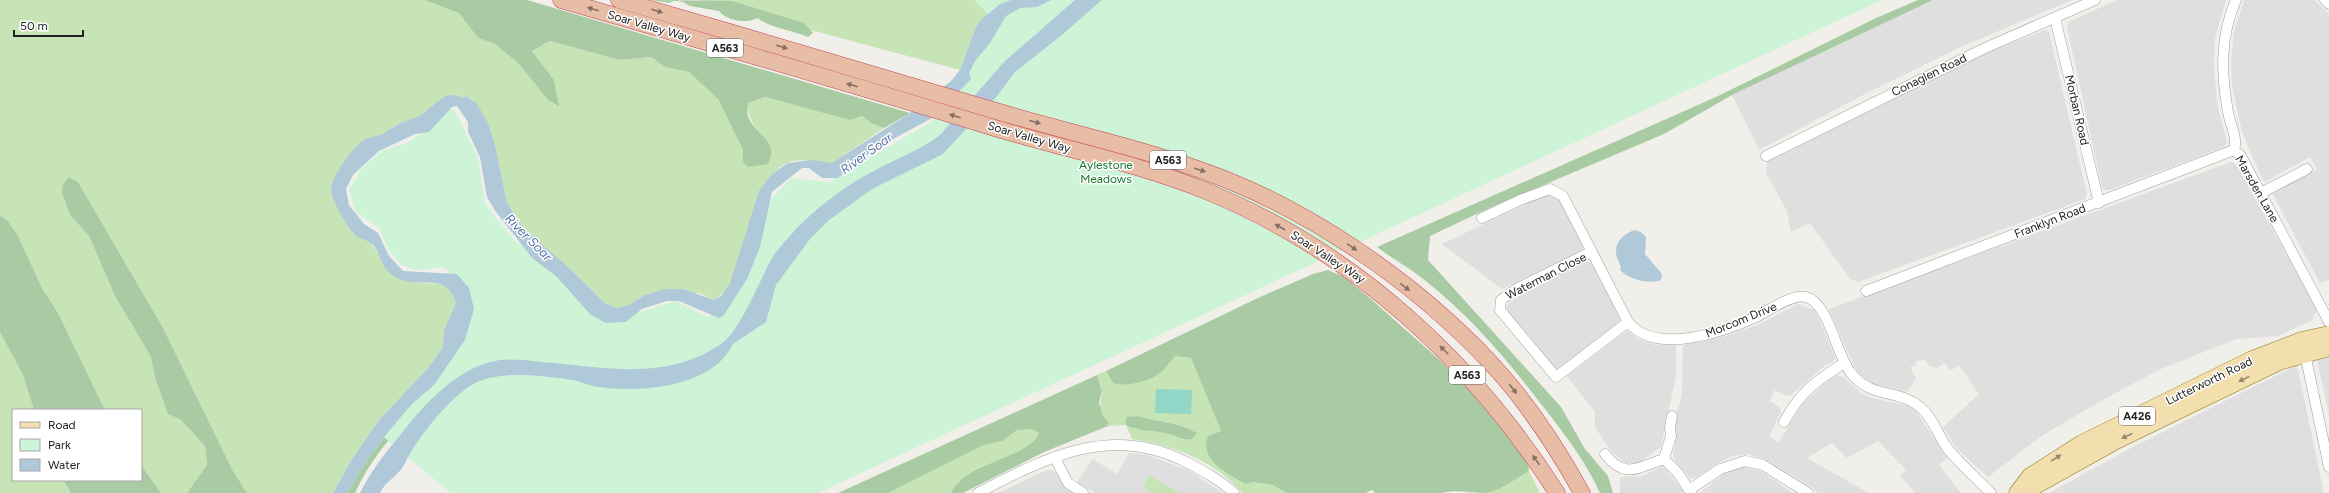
<svg xmlns="http://www.w3.org/2000/svg" width="2329" height="493" font-family="Figtree,sans-serif">
<style>
.residential{fill:#dfdfdf}
.grass{fill:#c6e4b6;fill-rule:evenodd}
.forest{fill:#a9cba3}
.park{fill:#cdf4d6}
.pitch{fill:#91d6c6}
.water{fill:#afc9d9}
.lines{fill:none;stroke-linecap:round;stroke-linejoin:round}
.minor-casing{stroke:#9f9f9f;stroke-width:11}
.primary-casing{stroke:#8d7712;stroke-width:17}
.trunk-casing{stroke:#c83d57;stroke-width:17}
.minor{stroke:#fff;stroke-width:10}
.primary{stroke:#f2dfad;stroke-width:16}
.trunk{stroke:#e8bda5;stroke-width:16}
.oneway{fill:#857064}
.oneway2{fill:#948a6e}
.labels{text-anchor:middle;stroke-width:3;stroke-linejoin:round;paint-order:stroke}
.shield{fill:#fff;stroke:#646464;stroke-width:1}
.shield-label{font-size:11px;font-weight:bold;fill:#222}
.street-label{font-size:12px;fill:#222;stroke:#fff}
.park-label{font-size:12px;fill:#19762f;stroke:#fff}
.water-label{font-size:13px;font-style:italic;fill:#5873a7;stroke:#fff}
</style>
<rect width="100%" height="100%" fill="#f1efe9"/>
<!-- residential -->
<g class="residential">
<path d="M 1933,0 L 2072,0 L 1954,50 L 1861,96 L 1759,150 L 1732,95 Z"/>
<path d="M 2117,0 L 2226,0 L 2215,38 L 2214,64 L 2217,103 L 2227,143 L 2224,147 L 2109,190 L 2105,190 L 2102,187 L 2067,27 L 2068,22 L 2073,20 Z"/>
<path d="M 2244,0 L 2314,0 L 2329,14 L 2329,280 L 2320,283 L 2273,195 L 2275,191 L 2317,169 L 2310,157 L 2264,182 L 2247,145 L 2240,124 L 2232,84 L 2231,60 L 2234,32 Z"/>
<path d="M 2045,30 L 2049,32 L 2087,195 L 2085,199 L 1858,282 L 1850,279 L 1810,223 L 1791,232 L 1787,211 L 1766,173 L 1767,162 L 1983,54 Z"/>
<path d="M 2231,162 L 2236,164 L 2317,310 L 2311,321 L 2278,336 L 2236,339 L 2161,369 L 2110,396 L 2043,435 L 1988,477 L 1957,449 L 1943,427 L 1979,394 L 1959,365 L 1950,371 L 1945,363 L 1937,368 L 1930,366 L 1924,360 L 1917,361 L 1914,366 L 1910,367 L 1916,378 L 1908,392 L 1871,383 L 1858,372 L 1853,364 L 1829,309 Z"/>
<path d="M 1549,193 L 1561,199 L 1584,245 L 1582,251 L 1502,289 L 1442,244 Z"/>
<path d="M 1586,261 L 1594,265 L 1621,321 L 1559,369 L 1553,369 L 1506,312 L 1507,305 L 1522,294 Z"/>
<path d="M 1798,304 L 1815,310 L 1835,357 L 1834,361 L 1823,367 L 1791,395 L 1786,396 L 1775,390 L 1769,401 L 1779,406 L 1781,412 L 1769,437 L 1779,442 L 1803,403 L 1834,375 L 1844,377 L 1862,394 L 1872,398 L 1909,406 L 1916,411 L 1947,458 L 1939,465 L 1961,493 L 1913,493 L 1914,491 L 1900,476 L 1906,470 L 1878,441 L 1847,458 L 1832,443 L 1807,458 L 1869,493 L 1818,493 L 1812,487 L 1766,460 L 1749,454 L 1732,456 L 1718,463 L 1696,478 L 1690,478 L 1675,460 L 1673,453 L 1675,447 L 1675,420 L 1682,395 L 1683,345 L 1723,337 L 1757,325 Z"/>
<path d="M 1627,331 L 1638,339 L 1655,345 L 1676,345 L 1676,376 L 1661,447 L 1638,463 L 1625,463 L 1610,450 L 1595,427 L 1595,412 L 1567,376 Z"/>
<path d="M 2329,357 L 2329,416 L 2317,359 Z"/>
<path d="M 2297,365 L 2324,493 L 2049,493 L 2131,448 Z"/>
<path d="M 1129,453 L 1147,455 L 1188,470 L 1223,493 L 1095,493 L 1077,483 L 1093,459 L 1117,474 Z"/>
<path d="M 1662,466 L 1685,493 L 1620,493 L 1620,478 L 1627,476 L 1640,477 Z"/>
<path d="M 1745,467 L 1759,470 L 1793,493 L 1700,493 L 1723,474 L 1735,468 Z"/>
<path d="M 1047,470 L 1052,470 L 1057,474 L 1064,486 L 1076,493 L 998,493 Z"/>
</g>
<!-- grass -->
<g class="grass">
<path d="M 0,0 L 424,0 L 459,13 L 478,38 L 495,44 L 519,64 L 548,100 L 558,107 L 554,80 L 532,51 L 550,41 L 620,60 L 651,57 L 665,67 L 689,72 L 718,99 L 743,150 L 743,162 L 770,143 C 758,131 747,121 748,103 L 765,97 L 790,104 L 862,116 L 871,123 L 884,128 L 832,163 C 819,163 800,157 787,163 C 743,184 750,280 714,300 L 699,293 L 643,296 L 629,305 L 616,308 L 605,303 L 567,266 L 525,231 L 507,203 L 496,149 L 473,100 L 468,96 L 463,98 L 457,95 L 440,99 L 418,117 L 397,125 L 381,134 L 364,140 L 331,191 L 343,219 L 353,234 L 370,242 L 396,278 L 421,283 L 445,284 L 452,291 L 456,303 L 444,330 L 443,347 L 428,368 L 379,420 L 352,459 L 333,493 L 247,493 L 233,471 L 163,328 L 78,182 L 62,193 L 70,215 L 89,236 L 115,296 L 151,357 L 155,378 L 168,414 L 181,420 L 205,446 L 207,465 L 187,493 L 161,493 L 141,465 L 141,410 L 105,410 L 58,313 L 42,288 L 17,234 L 7,220 L 0,216 Z"/>
<path d="M 699,0 L 1011,0 L 976,27 L 960,70 Z"/>
<path d="M 0,332 L 23,375 L 34,410 L 13,410 L 13,480 L 63,480 L 71,493 L 0,493 Z"/>
<path d="M 1175,356 L 1191,358 L 1221,431 L 1208,436 L 1252,482 L 1273,485 L 1286,493 L 1242,493 C 1216,461 1172,445 1132,439 L 1126,425 L 1108,426 L 1108,421 C 1095,409 1102,405 1102,391 C 1102,386 1098,380 1097,375 L 1106,371 L 1113,383 L 1158,375 ZM 1138,416 C 1157,422 1180,422 1197,433 L 1184,440 L 1165,433 L 1133,428 Z"/>
<path d="M 1032,429 L 1039,433 C 1024,461 966,460 951,493 L 888,493 L 984,445 L 1002,441 L 1017,430 Z"/>
<path d="M 1529,471 L 1540,493 L 1489,493 Z"/>
<path d="M 1149,475 L 1180,493 L 1152,493 L 1143,487 Z"/>
</g>
<!-- forest -->
<g class="forest">
<path d="M 424,0 L 527,0 L 910,113 L 884,128 L 871,123 L 862,116 L 850,120 L 765,97 L 748,103 C 748,107 747,113 748,116 C 755,136 780,139 768,164 L 748,167 L 743,162 L 743,150 L 718,99 L 689,72 L 665,67 L 651,57 L 620,60 L 550,41 L 532,51 L 554,80 L 559,107 L 548,100 L 519,64 L 495,44 L 478,38 L 459,13 Z"/>
<path d="M 651,0 L 732,1 L 804,23 L 813,33 L 808,37 C 793,30 769,28 758,18 C 746,24 727,21 719,11 L 690,6 L 683,2 L 675,0 L 669,3 Z"/>
<path d="M 1918,0 L 1933,0 L 1732,95 L 1664,134 L 1487,209 L 1430,236 L 1428,260 L 1561,407 L 1585,449 L 1608,476 L 1613,493 L 1600,493 C 1586,462 1566,436 1545,409 C 1509,362 1470,315 1422,278 C 1408,267 1391,258 1377,247 L 1716,97 L 1876,18 Z"/>
<path d="M 69,177 L 78,182 L 163,328 L 233,471 L 247,493 L 187,493 L 207,465 L 205,446 L 181,420 L 168,414 L 155,378 L 151,357 L 115,296 L 89,236 L 70,215 L 62,193 L 63,184 Z"/>
<path d="M 0,216 L 7,220 L 17,234 L 42,288 L 58,313 L 105,410 L 34,410 L 23,375 L 0,332 Z"/>
<path d="M 1328,270 L 1344,277 L 1372,300 L 1443,363 L 1480,401 L 1528,463 L 1529,471 C 1519,477 1497,492 1487,493 C 1472,493 1455,489 1441,493 L 1375,493 L 1372,490 L 1366,493 L 1286,493 L 1273,485 L 1252,482 L 1246,484 C 1228,474 1199,461 1208,436 L 1221,431 L 1191,358 L 1175,356 C 1170,362 1164,371 1157,375 C 1146,382 1126,387 1113,383 L 1106,371 L 1260,297 L 1313,274 Z"/>
<path d="M 1097,375 L 1102,391 L 1099,403 L 1103,416 L 1108,421 L 1108,426 L 1044,452 L 963,493 L 951,493 C 966,461 1026,460 1039,433 L 1032,429 L 1017,430 L 1002,441 L 984,445 L 888,493 L 838,493 Z"/>
<path d="M 1138,416 C 1157,422 1179,422 1197,433 L 1192,439 C 1181,441 1175,435 1164,433 C 1151,430 1138,431 1126,425 L 1126,417 Z"/>
<path d="M 398,430 C 380,449 366,469 355,493 L 347,493 L 365,463 L 389,431 Z"/>
<path d="M 141,465 L 161,493 L 71,493 L 63,480 L 141,480 Z"/>
</g>
<!-- park -->
<path class="park" d="M 974,0 L 1882,0 L 818,493 L 451,493 L 381,435 L 441,366 L 466,287 L 444,267 L 416,270 L 401,265 L 387,247 L 379,228 L 356,212 L 349,190 L 362,168 L 383,150 L 408,143 L 425,130 L 444,109 L 454,109 L 478,158 L 485,204 L 514,240 L 559,273 L 590,311 L 627,316 L 675,301 L 708,317 L 728,306 L 751,263 L 769,202 L 791,178 L 829,182 L 936,119 L 965,74 L 989,15 Z"/>
<!-- pitch -->
<path class="pitch" d="M 1156,389 L 1192,390 L 1191,414 L 1155,413 Z"/>
<!-- water -->
<g class="water">
<path d="M 1011,0 L 1051,0 L 1037,7 L 1020,8 L 1006,16 L 990,43 L 975,61 L 969,73 L 971,79 L 934,117 L 880,146 L 872,153 L 862,157 L 838,178 L 822,178 L 809,168 L 802,168 L 772,192 L 760,247 L 747,279 L 724,315 L 719,318 L 679,301 L 667,301 L 642,309 L 626,322 L 606,323 L 591,315 L 556,276 L 533,259 L 496,212 L 487,197 L 480,157 L 468,132 L 468,122 L 457,106 L 452,107 L 429,132 L 415,134 L 379,151 L 353,175 L 346,189 L 349,205 L 364,224 L 378,233 L 389,256 L 403,271 L 457,274 L 469,288 L 474,309 L 465,340 L 434,385 L 412,404 L 389,431 L 365,463 L 347,493 L 333,493 L 352,459 L 379,420 L 428,368 L 443,347 L 444,330 L 456,303 C 445,267 415,294 391,274 C 381,267 381,255 374,246 C 368,239 357,239 352,232 C 345,223 333,202 331,191 C 330,178 354,146 365,139 C 370,137 377,136 382,134 C 392,128 401,122 412,119 C 431,114 441,86 463,98 L 467,96 L 477,104 L 488,123 L 496,149 L 507,203 L 525,230 L 567,266 L 605,303 L 616,308 L 629,305 L 643,296 L 664,289 L 683,289 L 714,300 L 721,296 L 730,283 L 759,191 L 772,174 L 788,163 L 812,160 L 832,163 L 910,113 L 951,81 L 960,70 L 976,27 L 982,19 L 1000,4 Z"/>
<path d="M 1075,0 L 1102,0 L 1063,34 L 1015,72 L 997,96 L 943,154 L 872,189 L 828,221 L 810,239 L 776,285 L 766,322 L 733,344 C 713,387 641,393 599,387 C 590,386 582,382 573,380 C 545,376 510,371 482,380 C 455,389 417,438 405,463 C 400,475 385,481 380,493 L 360,493 C 374,465 390,448 409,424 C 429,400 456,372 487,363 C 505,357 523,360 542,362 C 604,367 665,382 721,344 C 742,329 760,278 774,255 C 781,245 790,236 798,227 C 819,206 845,186 872,172 C 895,159 919,151 940,135 L 1005,61 Z"/>
<path d="M 1634,230 L 1641,232 L 1646,237 L 1645,254 L 1662,274 L 1661,280 C 1648,285 1629,279 1620,270 C 1622,266 1619,262 1617,258 C 1613,243 1622,235 1634,230 Z"/>
</g>
<g class="lines">
<defs>
<g id="minor">
<path d="M 2236,0 C 2220,36 2221,73 2228,112 C 2230,125 2238,137 2234,150 L 2241,156 L 2329,322"/>
<path d="M 2325,0 L 2329,4"/>
<path d="M 2055,18 L 2099,203"/>
<path d="M 1766,156 L 1985,48 L 2095,0"/>
<path d="M 2261,193 L 2307,169"/>
<path d="M 1482,218 L 1520,200 L 1550,189 L 1563,196 L 1628,322 C 1656,356 1723,332 1756,317 C 1768,311 1793,293 1806,297 C 1829,303 1836,355 1851,373 C 1873,400 1897,388 1920,407 C 1933,417 1938,436 1948,449 C 1961,465 1977,479 1991,493"/>
<path d="M 1591,252 L 1518,288 L 1501,300 L 1500,310 L 1556,377 L 1628,322"/>
<path d="M 1866,291 L 2234,150"/>
<path d="M 2304,349 L 2329,467"/>
<path d="M 1672,416 L 1670,427 L 1671,436 L 1664,459 L 1678,473 L 1691,493"/>
<path d="M 1784,422 C 1801,391 1815,382 1844,363"/>
<path d="M 1605,454 C 1625,480 1638,467 1664,459"/>
<path d="M 1055,458 L 1068,483 L 1083,493"/>
<path d="M 1689,490 L 1720,469 L 1745,461 L 1763,465 L 1808,493"/>
<path d="M 978,493 C 1047,457 1112,423 1188,463 C 1205,472 1220,480 1234,493"/>
</g>
<g id="primary">
<path d="M 2017,493 L 2030,476 L 2082,443 L 2250,360 L 2302,340 L 2329,334"/>
<path d="M 2023,493 L 2116,441 L 2279,362 L 2329,348"/>
</g>
<g id="trunk">
<path d="M 561,0 C 703,41 844,82 985,125 C 1058,148 1135,162 1206,191 C 1353,251 1472,360 1557,493"/>
<path d="M 619,0 C 745,36 871,73 996,111 C 1066,132 1138,147 1206,172 C 1309,209 1413,281 1488,360 C 1526,400 1556,446 1582,493"/>
</g>
</defs>
<!-- minor casing -->
<use href="#minor" class="minor-casing"/>
<!-- primary casing -->
<use href="#primary" class="primary-casing"/>
<!-- trunk casing -->
<use href="#trunk" class="trunk-casing"/>
<!-- minor -->
<use href="#minor" class="minor"/>
<!-- primary -->
<use href="#primary" class="primary"/>
<!-- trunk -->
<use href="#trunk" class="trunk"/>
</g>
<!-- one-way arrows -->
<defs><path id="oneway-solid" d="M-6-.8H1V-3.2L6.5 0L1 3.2V.8H-6Z"/></defs>
<g class="oneway">
<use href="#oneway-solid" transform="translate(593 9) rotate(-164)"/>
<use href="#oneway-solid" transform="translate(657 11) rotate(16)"/>
<use href="#oneway-solid" transform="translate(782 47) rotate(16)"/>
<use href="#oneway-solid" transform="translate(852 85) rotate(-164)"/>
<use href="#oneway-solid" transform="translate(955 116) rotate(-163)"/>
<use href="#oneway-solid" transform="translate(1035 122) rotate(15)"/>
<use href="#oneway-solid" transform="translate(1200 170) rotate(18)"/>
<use href="#oneway-solid" transform="translate(1280 227) rotate(-150)"/>
<use href="#oneway-solid" transform="translate(1352 247) rotate(34)"/>
<use href="#oneway-solid" transform="translate(1405 287) rotate(38)"/>
<use href="#oneway-solid" transform="translate(1444 350) rotate(-135)"/>
<use href="#oneway-solid" transform="translate(1513 389) rotate(51)"/>
<use href="#oneway-solid" transform="translate(1536 460) rotate(-125)"/>
</g>
<g class="oneway2">
<use href="#oneway-solid" transform="translate(2244 379) rotate(154)"/>
<use href="#oneway-solid" transform="translate(2127 436) rotate(154)"/>
<use href="#oneway-solid" transform="translate(2056 458) rotate(-32)"/>
</g>
<g class="labels">
<!-- shield labels -->
<g class="shield">
<rect x="707" y="39" width="36" height="18" rx="3"/>
<rect x="1150" y="151" width="36" height="18" rx="3"/>
<rect x="1449" y="366" width="36" height="18" rx="3"/>
<rect x="2119" y="407" width="36" height="18" rx="3"/>
</g>
<g class="shield-label">
<text x="725" y="52">A563</text>
<text x="1168" y="164">A563</text>
<text x="1467" y="379">A563</text>
<text x="2137" y="420">A426</text>
</g>
<!-- street labels -->
<g class="street-label">
<text transform="translate(649 26) rotate(16)" y="4">Soar Valley Way</text>
<text transform="translate(1929 75) rotate(-26)" y="4">Conaglen Road</text>
<text transform="translate(2077 110) rotate(77)" y="4">Morban Road</text>
<text transform="translate(1029 137) rotate(16)" y="4">Soar Valley Way</text>
<text transform="translate(2257 189) rotate(60)" y="4">Marsden Lane</text>
<text transform="translate(2050 221) rotate(-21)" y="4">Franklyn Road</text>
<text transform="translate(1328 257) rotate(33)" y="4">Soar Valley Way</text>
<text transform="translate(1546 276) rotate(-27)" y="4">Waterman Close</text>
<text transform="translate(1741 320) rotate(-22)" y="4">Morcom Drive</text>
<text transform="translate(2209 381) rotate(-26)" y="4">Lutterworth Road</text>
</g>
<!-- park labels -->
<g class="park-label">
<text x="1106" y="169">Aylestone<tspan x="1106" dy="14">Meadows</tspan></text>
</g>
<!-- water labels -->
<g class="water-label">
<text transform="translate(866 153) rotate(-36)" y="5">River Soar</text>
<text transform="translate(529 237) rotate(45)" y="5">River Soar</text>
</g>
</g>
<!-- legend -->
<rect x="12" y="409" width="130" height="72" fill="#ffffff" stroke="#a7a7a7"/>
<rect x="20" y="422" width="20" height="6" fill="#f2dfad" stroke="#a7a7a7"/>
<text x="48" y="429" font-size="12" fill="#222222">Road</text>
<rect x="20" y="439" width="20" height="12" fill="#cdf4d6" stroke="#a7a7a7"/>
<text x="48" y="449" font-size="12" fill="#222222">Park</text>
<rect x="20" y="459" width="20" height="12" fill="#afc9d9" stroke="#a7a7a7"/>
<text x="48" y="469" font-size="12" fill="#222222">Water</text>
<!-- scale -->
<path d="M14 30v6h69v-6" fill="none" stroke="#222222" stroke-width="2"/>
<text x="20" y="30" font-size="12" fill="#222222" stroke="#ffffff" stroke-width="3" paint-order="stroke">50 m</text>
</svg>
